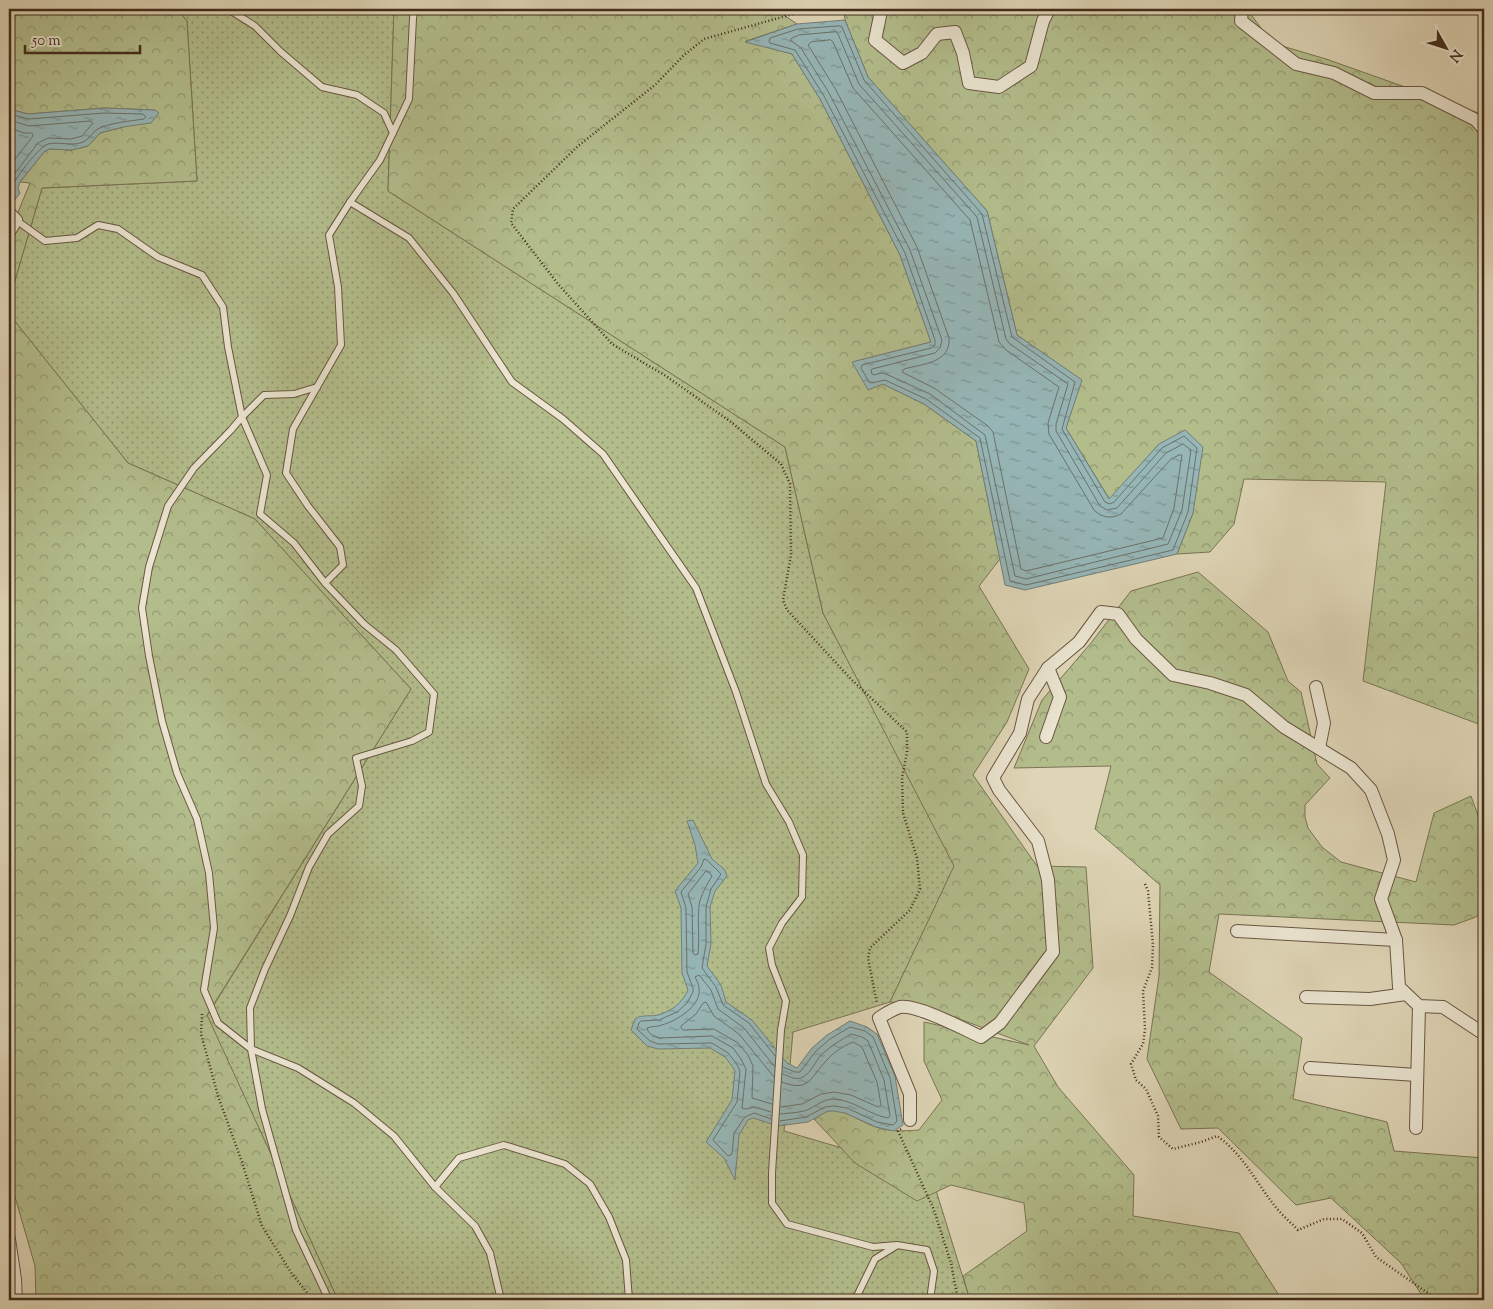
<svg xmlns="http://www.w3.org/2000/svg" width="1493" height="1309" font-family="'Sorts Mill Goudy',serif">
<style>
.green{fill:url(#green-dots);stroke:#7a7454}
.forest{fill:url(#forest-crowns);stroke:#7a7454}
.water{fill:url(#water-ripples);stroke:#747f79}
.lines{fill:none;stroke-linecap:round;stroke-linejoin:round}
.shore{stroke:#6c7169;stroke-width:1}
.lane-casing{stroke:#695642;stroke-width:8}
.street-casing{stroke:#695642;stroke-width:14}
.path{stroke:#422c1b;stroke-width:2.5;stroke-dasharray:1 2.5;stroke-linecap:butt}
.lane{stroke:#eae4d0;stroke-width:6}
.street{stroke:#eae4d0;stroke-width:12}
</style>
<defs>
<pattern id="green-dots" width="8" height="8" patternUnits="userSpaceOnUse" patternTransform="scale(1.25)"><rect width="8" height="8" fill="#b3bd8c"/><path d="M2 2h.1M6 6h.1" fill="none" stroke="#939a72" stroke-width="1.8" stroke-linecap="round"/></pattern>
<pattern id="forest-crowns" width="20" height="18" patternUnits="userSpaceOnUse" patternTransform="scale(1.25)"><rect width="20" height="18" fill="#b3bd8c"/><path d="M2 6a3 3 0 1 1 6 0M12 15a3 3 0 1 1 6 0" fill="none" stroke="#939a72"/></pattern>
<pattern id="water-ripples" width="26" height="14" patternUnits="userSpaceOnUse" patternTransform="scale(1.25)"><rect width="26" height="14" fill="#96b6b7"/><path d="M2 4q2-2 4 0t4 0M15 11q2-2 4 0t4 0" fill="none" stroke="#7c9494"/></pattern>
</defs>
<rect width="100%" height="100%" fill="#ded5b6"/>
<filter id="stains"><feTurbulence type="fractalNoise" baseFrequency=".004" numOctaves="4"/><feColorMatrix values="0 0 0 0 .2 0 0 0 0 .09 0 0 0 0 .02 0 0 0 .5 -.17"/></filter>
<radialGradient id="worn" r=".72"><stop offset=".6" stop-color="#630" stop-opacity="0"/><stop offset="1" stop-color="#630" stop-opacity=".3"/></radialGradient>
<!-- green -->
<path class="green" d="M 177,9 L 394,9 L 388,191 L 785,447 L 823,613 L 955,866 L 890,1002 L 793,1032 L 784,1131 L 931,1174 L 969,1297 L 973,1300 L 338,1300 L 207,1016 L 411,689 L 255,519 L 128,463 L 9,314 L 9,301 L 42,188 L 197,181 L 187,21 Z"/>
<!-- forest -->
<g class="forest">
<path d="M 9,9 L 177,9 L 187,21 L 197,181 L 42,188 L 9,301 L 9,218 L 16,217 L 30,183 L 20,182 L 44,152 L 49,149 L 72,150 L 88,146 L 100,133 L 123,127 L 154,110 L 104,108 L 28,114 L 9,109 Z"/>
<path d="M 394,9 L 775,9 L 797,24 L 746,41 L 792,54 L 820,99 L 900,255 L 931,342 L 853,362 L 883,384 L 924,404 L 976,441 L 1000,559 L 979,586 L 1029,669 L 1007,722 L 973,775 L 1037,866 L 1086,867 L 1093,968 L 1034,1046 L 1058,1087 L 1134,1175 L 1133,1216 L 1239,1233 L 1282,1300 L 973,1300 L 969,1297 L 963,1276 L 1027,1231 L 1024,1203 L 951,1185 L 917,1201 L 855,1163 L 814,1119 C 818,1116 823,1113 828,1111 C 842,1107 862,1123 876,1127 C 890,1132 904,1131 919,1130 L 942,1100 L 924,1061 L 924,1022 L 1029,1045 L 930,1008 L 890,1002 L 954,866 L 823,613 L 785,447 L 388,191 Z"/>
<path d="M 844,9 L 1247,9 L 1272,43 L 1326,59 L 1484,115 L 1484,726 L 1363,681 L 1386,482 L 1244,479 L 1234,524 L 1210,552 L 1177,554 L 1193,513 L 1159,444 L 1110,500 L 1066,428 L 1081,380 L 1017,335 L 987,211 L 868,77 L 845,20 Z"/>
<path d="M 9,314 L 128,463 L 255,519 L 411,689 L 207,1015 L 338,1300 L 36,1300 L 35,1266 L 9,1176 L 9,992 L 12,982 L 9,973 Z"/>
<path d="M 1198,572 L 1268,632 L 1288,681 L 1301,692 L 1317,764 L 1330,778 L 1305,805 L 1305,817 L 1308,828 L 1322,847 L 1341,862 L 1416,882 L 1434,813 L 1471,796 L 1484,832 L 1484,908 L 1476,917 L 1454,925 L 1219,914 L 1209,972 L 1302,1038 L 1293,1099 L 1387,1122 L 1394,1151 L 1484,1158 L 1484,1300 L 1425,1300 L 1401,1263 L 1331,1198 L 1296,1205 L 1218,1128 L 1181,1129 L 1147,1059 L 1159,976 L 1160,885 L 1095,829 L 1111,766 L 1014,768 L 1042,700 L 1091,643 L 1131,591 Z"/>
</g>
<!-- water -->
<g class="water">
<path d="M 845,20 L 868,77 L 987,211 L 1017,335 L 1082,380 L 1066,428 L 1109,499 L 1159,444 L 1185,430 L 1203,447 L 1193,513 L 1177,554 L 1025,590 L 1005,585 L 976,441 L 924,404 L 883,384 L 868,390 L 852,362 L 931,342 L 900,255 L 820,99 L 792,54 L 745,42 L 797,24 Z"/>
<path d="M 104,108 L 155,110 L 159,113 L 151,123 L 123,127 L 100,133 L 88,146 L 72,150 L 49,149 L 44,152 L 20,182 L 18,188 L 20,193 L 9,208 L 9,109 L 28,114 Z"/>
<path d="M 693,820 L 712,859 L 725,870 L 727,876 L 715,891 L 710,907 L 711,944 L 707,966 L 721,985 L 726,1002 L 752,1020 L 787,1063 L 797,1068 L 812,1048 L 827,1035 L 850,1021 L 867,1027 L 877,1034 L 895,1076 L 903,1125 L 894,1131 L 876,1127 L 845,1113 L 833,1111 L 828,1111 L 808,1122 L 778,1126 L 753,1118 L 748,1120 L 739,1135 L 735,1180 L 724,1158 L 706,1142 L 732,1100 L 735,1071 L 732,1066 L 725,1057 L 710,1048 L 658,1049 L 647,1046 L 631,1030 L 635,1019 C 642,1014 650,1017 658,1015 C 672,1011 682,1003 688,990 L 682,973 L 681,908 L 675,891 L 698,863 L 695,845 L 687,821 Z"/>
</g>
<g class="lines">
<!-- shore -->
<g class="shore">
<path d="M 840,26 L 842,27 L 864,80 L 982,214 L 1012,337 L 1075,382 L 1062,429 L 1105,502 L 1110,504 L 1114,502 L 1162,448 L 1184,436 L 1197,448 L 1188,512 L 1173,550 L 1026,585 L 1010,581 L 980,438 L 926,399 L 885,380 L 872,383 L 869,382 L 861,368 L 862,365 L 931,348 L 935,345 L 935,340 L 905,253 L 824,96 L 795,50 L 770,43 L 769,41 L 770,38 L 798,29 Z"/>
<path d="M 836,32 L 838,34 L 859,84 L 977,217 L 1006,339 L 1010,344 L 1068,384 L 1056,424 L 1056,431 L 1100,506 L 1107,510 L 1117,508 L 1166,453 L 1183,444 L 1191,450 L 1182,510 L 1168,544 L 1026,579 L 1015,576 L 985,435 L 930,394 L 886,374 L 881,373 L 874,375 L 872,374 L 871,371 L 872,369 L 935,353 L 940,348 L 942,340 L 910,250 L 829,93 L 801,48 L 790,40 L 792,38 L 799,35 Z"/>
<path d="M 831,40 L 833,42 L 853,88 L 970,220 L 999,342 L 1006,350 L 1059,387 L 1048,423 L 1049,434 L 1094,510 C 1102,518 1111,519 1121,514 L 1171,459 L 1179,455 L 1182,455 L 1174,508 L 1163,538 L 1026,571 L 1021,569 L 993,432 L 988,426 L 934,388 L 902,372 L 904,369 C 922,364 951,363 949,338 L 917,247 L 836,90 L 808,45 L 811,42 Z"/>
<path d="M 9,114 L 29,119 L 104,113 L 143,114 L 146,117 L 144,119 C 131,121 108,123 98,129 C 92,132 90,139 83,142 C 72,147 60,141 48,144 C 40,146 16,177 13,185 C 13,188 13,190 14,193 L 9,200"/>
<path d="M 9,120 L 29,126 L 90,121 L 93,123 L 82,136 L 71,139 L 48,138 L 38,143 L 9,181"/>
<path d="M 9,128 L 24,133 L 32,133 L 33,136 L 9,167"/>
<path d="M 708,871 L 712,876 C 707,885 701,894 699,905 C 697,921 700,938 698,954 L 695,955 L 693,953 L 692,907 L 688,894 L 705,872 Z"/>
<path d="M 772,1104 L 752,1098 L 753,1066 L 748,1055 L 738,1043 L 714,1029 L 683,1030 L 681,1028 L 681,1026 L 696,1014 L 703,1003 L 706,1002 L 714,1016 L 739,1034 L 774,1077"/>
<path d="M 781,1107 L 802,1104 L 821,1094 L 834,1092 L 851,1095 L 878,1107 L 881,1105 L 877,1082 L 862,1047 L 853,1042 C 843,1046 834,1052 827,1060 C 810,1077 810,1093 782,1082"/>
<path d="M 771,1112 L 755,1107 L 745,1109 L 742,1108 L 746,1069 L 741,1059 L 733,1048 L 712,1036 L 659,1038 C 654,1036 648,1034 647,1028 C 652,1026 657,1027 662,1025 C 676,1021 702,1006 699,988 C 699,985 697,981 695,977 L 699,975 L 711,990 L 718,1009 L 744,1028 L 774,1066"/>
<path d="M 780,1114 C 788,1113 796,1113 804,1111 C 814,1108 821,1100 832,1099 C 853,1099 869,1115 888,1118 L 890,1116 L 884,1080 L 868,1041 L 862,1037 L 851,1034 C 841,1040 831,1046 822,1054 C 815,1061 811,1074 801,1078 C 795,1080 788,1076 783,1074"/>
<path d="M 771,1119 L 754,1113 L 745,1117 L 734,1133 L 732,1154 L 728,1156 L 713,1140 L 737,1102 L 740,1071 L 736,1063 L 728,1053 L 712,1043 L 658,1044 L 650,1041 L 637,1029 L 639,1023 L 641,1021 L 659,1020 L 677,1012 L 687,1003 L 693,992 L 693,988 L 687,972 L 686,908 L 681,892 L 701,867 L 704,859 L 707,860 L 721,874 L 711,889 L 706,907 L 706,944 L 702,968 L 716,987 L 723,1005 L 749,1023 L 775,1056"/>
<path d="M 780,1121 L 806,1117 L 825,1107 L 834,1106 L 847,1108 L 877,1122 L 893,1125 L 897,1121 L 890,1078 L 873,1037 L 865,1031 L 850,1027 L 830,1039 L 816,1051 L 800,1072 L 795,1072 L 783,1067"/>
</g>
<defs>
<g id="lane">
<path d="M 228,9 L 255,26 L 281,52 L 322,87 L 357,95 L 384,113 L 393,133"/>
<path d="M 415,9 L 413,18 L 409,99 L 380,160 L 350,202 L 409,238 L 453,293 L 512,382 L 563,419 L 603,454 L 696,588 L 736,692 L 766,784 L 789,822 L 803,855 L 802,897 L 782,923 L 769,948 L 772,965 L 786,1001 L 781,1030 L 772,1173 L 772,1203 L 787,1224 L 873,1247 L 897,1245 L 927,1250 L 934,1271 L 930,1300"/>
<path d="M 16,220 L 45,241 L 77,238 L 98,225 L 118,229 L 158,257 L 202,275 L 223,307 L 228,347 L 242,417 L 267,475 L 260,514 L 294,543 L 325,583"/>
<path d="M 317,387 L 294,394 L 264,395 L 242,417 L 231,430 L 194,468 L 168,506 L 149,567 L 142,608 L 149,656 L 162,721 L 177,773 L 197,819 L 209,873 L 214,928 L 204,990 L 218,1023 L 251,1049 L 298,1068 L 354,1103 L 394,1136 L 435,1187 L 475,1226 L 490,1253 L 501,1300"/>
<path d="M 435,1187 L 459,1158 L 504,1145 L 565,1164 L 590,1184 L 609,1217 L 626,1260 L 629,1300"/>
<path d="M 329,1300 L 296,1230 L 262,1109 L 251,1049 L 250,1008 L 265,969 L 290,916 L 309,867 L 328,834 L 359,806 L 362,786 L 356,758 L 412,741 L 429,732 L 434,694 L 396,650 L 364,624 L 325,583 L 343,565 L 340,547 L 308,506 L 286,473 L 293,429 L 341,345 L 338,287 L 329,235 L 350,202"/>
<path d="M 855,1300 L 875,1259 L 896,1246"/>
</g>
<g id="street">
<path d="M 878,9 L 880,16 L 875,40 L 903,63 L 922,53 L 937,34 L 955,32 L 963,53 L 969,83 L 999,87 L 1031,66 L 1043,21 L 1049,9"/>
<path d="M 1242,9 L 1241,21 L 1296,64 L 1334,73 L 1374,93 L 1422,93 L 1476,120 L 1484,129"/>
<path d="M 9,213 L 16,220 L 9,232"/>
<path d="M 1316,687 L 1324,723 L 1319,748"/>
<path d="M 1046,737 L 1060,697 L 1048,668"/>
<path d="M 1237,931 L 1396,940"/>
<path d="M 1306,997 L 1370,999 L 1406,994"/>
<path d="M 1310,1068 L 1417,1075"/>
<path d="M 910,1120 L 910,1094 L 879,1018 C 885,1014 893,1009 900,1007 C 917,1004 964,1029 981,1037 L 1000,1023 L 1053,952 L 1048,880 L 1038,841 L 999,790 L 993,778 L 1020,733 L 1028,699 L 1048,668 L 1079,642 L 1101,612 L 1118,614 L 1136,639 L 1173,675 L 1210,683 L 1246,695 L 1284,727 L 1351,768 L 1371,790 L 1388,834 L 1394,860 L 1381,899 L 1396,940 L 1399,987 L 1419,1006 L 1443,1007 L 1484,1034"/>
<path d="M 1416,1128 L 1419,1006"/>
<path d="M 9,1239 L 15,1279 L 16,1300"/>
</g>
</defs>
<!-- lane casing -->
<use href="#lane" class="lane-casing"/>
<!-- street casing -->
<use href="#street" class="street-casing"/>
<!-- path -->
<g class="path">
<path d="M 802,9 L 793,14 L 704,39 L 683,56 L 655,85 L 578,146 L 513,209 L 511,223 L 558,284 L 612,344 L 666,376 L 731,422 L 781,464 L 790,484 L 791,555 L 783,600 L 787,610 L 852,680 L 907,732 L 907,752 L 902,778 L 903,813 L 917,858 L 920,889 L 910,910 L 870,948 L 868,958 L 877,1004"/>
<path d="M 1145,884 L 1148,891 L 1153,945 L 1152,968 L 1143,991 L 1145,1029 L 1143,1044 L 1131,1064 L 1136,1080 L 1146,1089 L 1158,1116 L 1159,1137 L 1173,1149 L 1201,1142 L 1217,1136 C 1242,1153 1256,1182 1274,1205 C 1281,1214 1290,1222 1298,1230 L 1324,1219 L 1342,1219 L 1362,1233 L 1376,1257 L 1438,1300"/>
<path d="M 202,1014 L 201,1034 L 218,1096 L 242,1162 L 262,1226 L 292,1274 L 313,1300"/>
<path d="M 901,1129 L 898,1131 L 934,1210 L 951,1263 L 958,1300"/>
</g>
<!-- lane -->
<use href="#lane" class="lane"/>
<!-- street -->
<use href="#street" class="street"/>
</g>
<!-- margin -->
<rect width="1493" height="1309" fill="none" stroke="#ded5b6" stroke-width="30"/>
<rect x="10" y="10" width="1473" height="1289" fill="none" stroke="#422c1b" stroke-width="2.5"/>
<rect x="15" y="15" width="1463" height="1279" fill="none" stroke="#422c1b"/>
<!-- north arrow -->
<g transform="translate(1446 48) rotate(129)" stroke="#eae4d0" stroke-width="4" paint-order="stroke">
<path d="M0-4L9 19L0 12L-9 19Z" fill="#422c1b"/>
<text y="-8" font-size="14" font-weight="bold" text-anchor="middle" fill="#422c1b">N</text>
</g>
<!-- scale -->
<path d="M25 45v8h115v-8" fill="none" stroke="#422c1b" stroke-width="2.5"/>
<text x="32" y="45" font-size="15" fill="#422c1b" stroke="#eae4d0" stroke-width="4" paint-order="stroke">50 m</text>
<rect width="100%" height="100%" filter="url(#stains)"/>
<rect width="100%" height="100%" fill="url(#worn)"/>
</svg>
